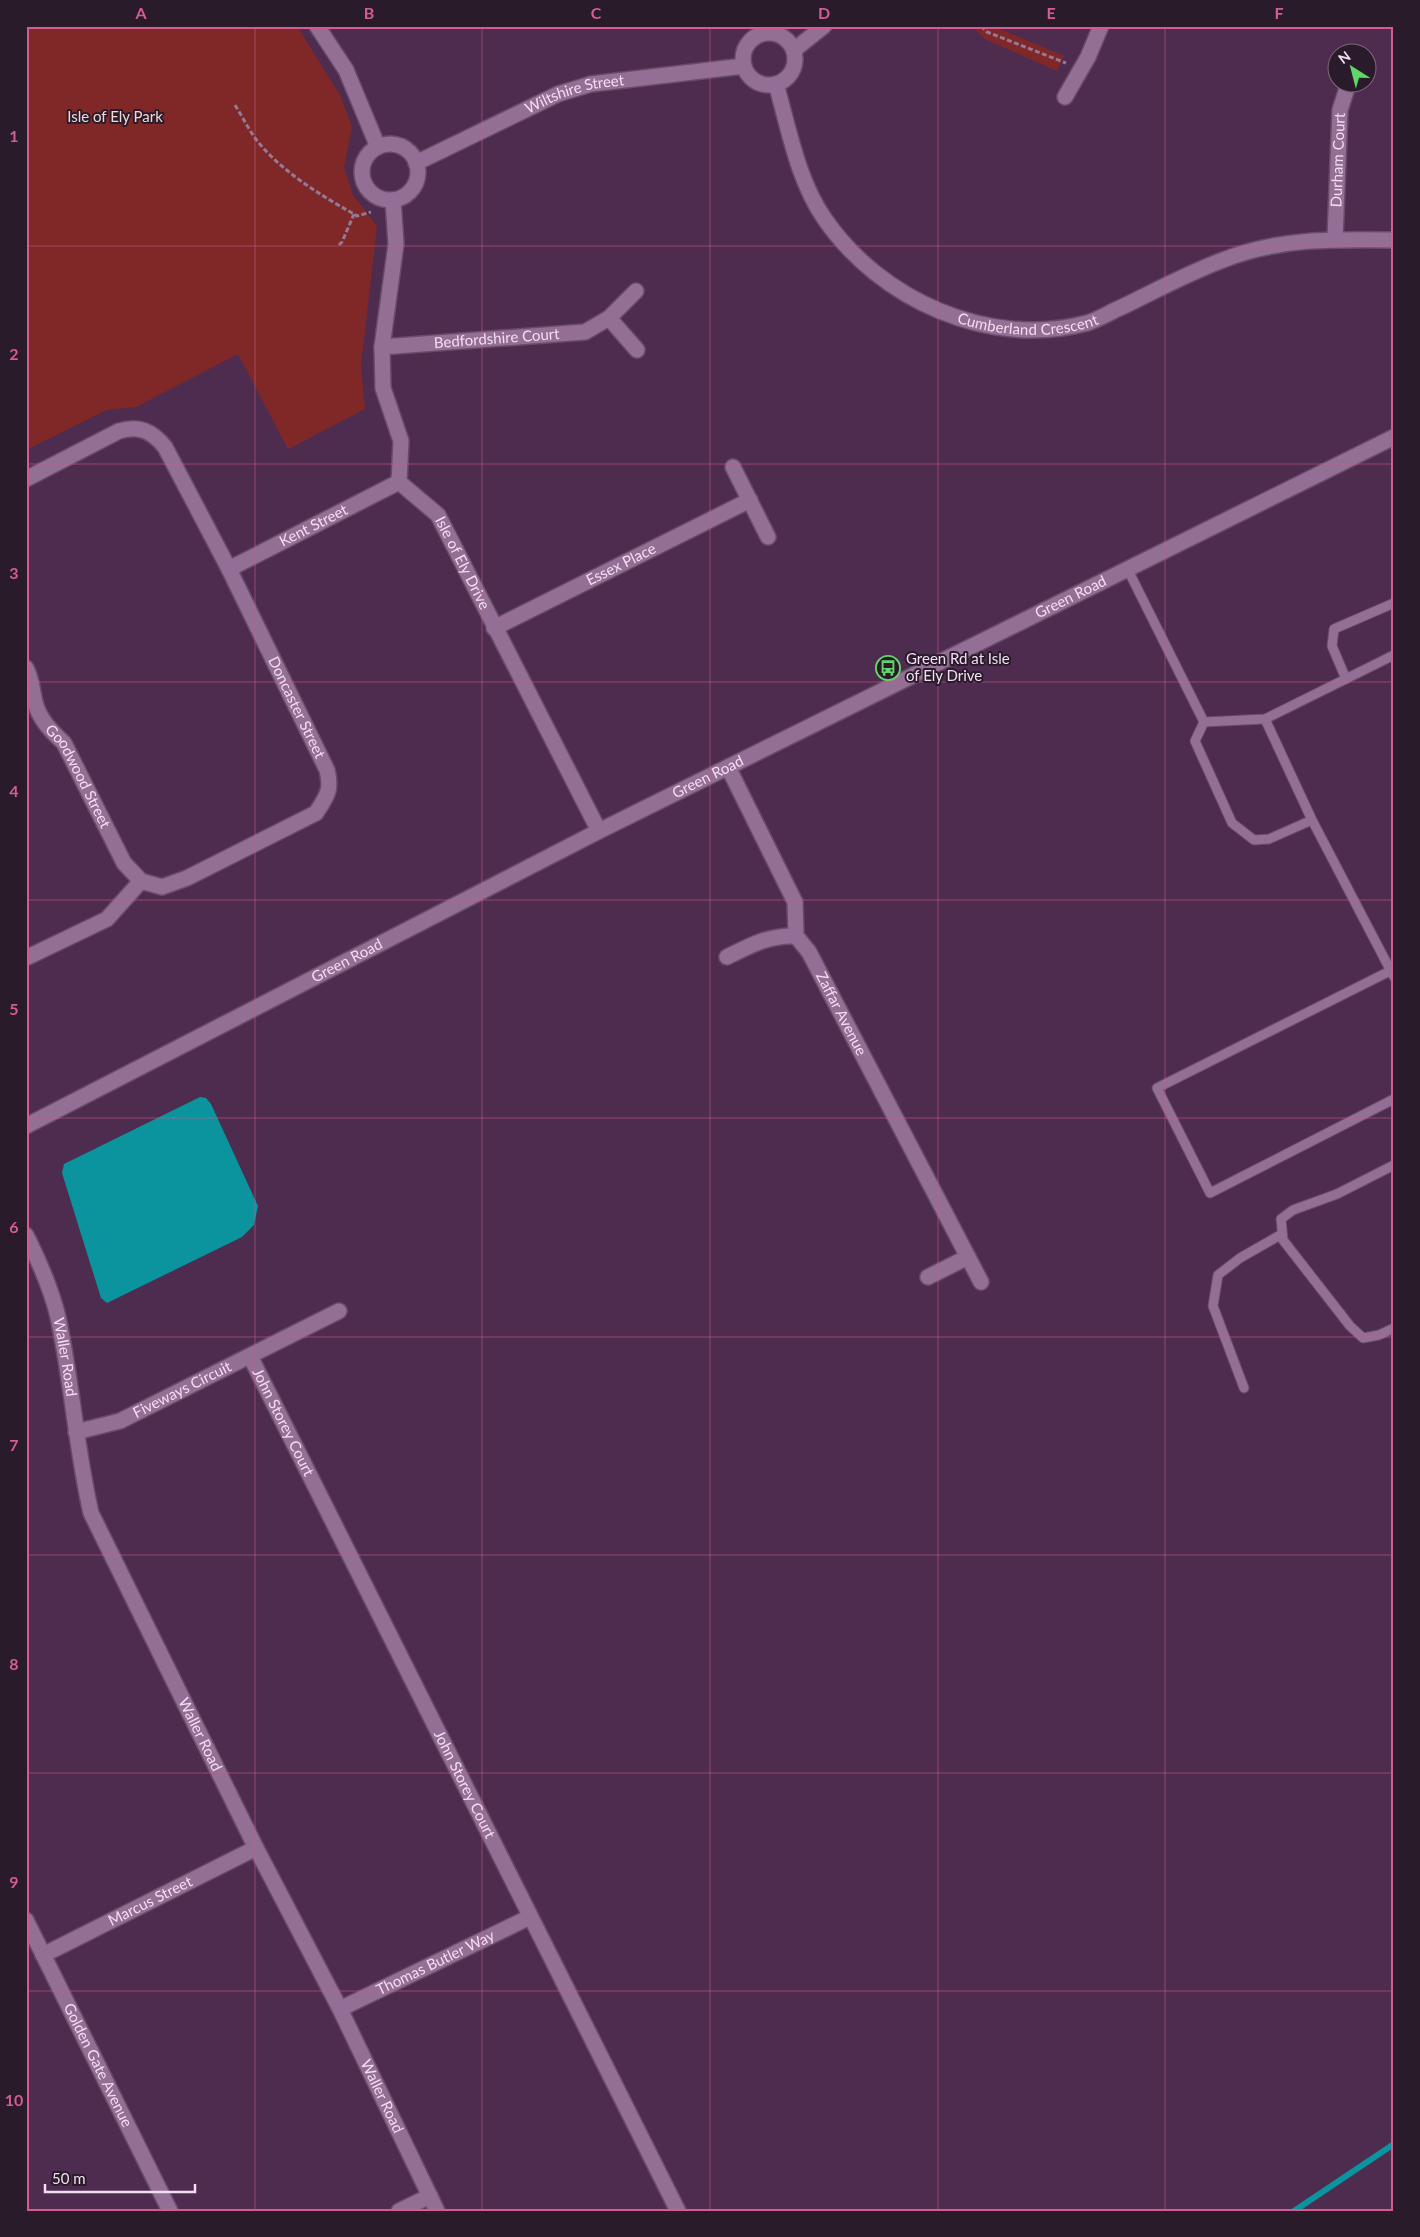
<svg xmlns="http://www.w3.org/2000/svg" width="1420" height="2237" font-family="Lato,sans-serif">
<style>
.green{fill:#802827}
.water{fill:#0b939e}
.lines{fill:none;stroke-linecap:round;stroke-linejoin:round}
.stream{stroke:#0b939e;stroke-width:6}
.service-casing{stroke:#684b69;stroke-width:11}
.minor-casing{stroke:#684b69;stroke-width:18}
.tertiary-casing{stroke:#684b69;stroke-width:18}
.path{stroke:#957996;stroke-width:3;stroke-dasharray:5 2.5;stroke-linecap:butt}
.service{stroke:#936e95;stroke-width:9}
.minor{stroke:#936e95;stroke-width:15}
.tertiary{stroke:#936e95;stroke-width:15}
.grid{fill:none;stroke:#d35d90;stroke-width:1;stroke-opacity:0.55}
.labels{text-anchor:middle;stroke-width:4;stroke-linejoin:round;paint-order:stroke}
.street-label{font-size:15px;fill:#f3ddf3;stroke:#2a1b2b}
.park-label{font-size:15px;fill:#f2d6d4;stroke:#2a1b2b}
.poi-label{font-size:15px;fill:#f3ddf3;stroke:#2a1b2b;text-anchor:start}
.neatline{fill:none;stroke:#d35d90;stroke-width:2}
.grid-label{font-size:16px;text-anchor:middle;font-weight:bold;fill:#d35d90}
</style>
<rect width="100%" height="100%" fill="#4d2c4f"/>
<!-- green -->
<g class="green">
<path d="M 26,26 L 297,26 L 340,95 L 352,127 L 344,167 L 353,195 L 377,226 L 361,366 L 365,409 L 288,449 L 238,354 L 136,407 L 107,410 L 26,450 Z"/>
<path d="M 972,26 L 993,26 L 1064,56 L 1057,71 L 985,39 Z"/>
</g>
<!-- water -->
<path class="water" d="M 200,1097 L 206,1098 L 211,1104 L 258,1206 L 254,1225 L 242,1237 L 107,1303 L 101,1298 L 62,1173 L 64,1164 Z"/>
<g class="lines">
<!-- stream -->
<path class="stream" d="M 1294,2211 L 1394,2144"/>
<defs>
<g id="service">
<path d="M 1128,570 L 1204,722"/>
<path d="M 1346,679 L 1332,646 L 1334,629 L 1394,603"/>
<path d="M 1265,719 L 1312,820 L 1394,977"/>
<path d="M 1312,820 L 1269,839 L 1254,840 L 1232,823 L 1195,741 L 1204,722 L 1265,719 L 1394,655"/>
<path d="M 1390,971 L 1157,1088 L 1210,1193 L 1394,1099"/>
<path d="M 1394,1165 L 1337,1194 L 1293,1210 L 1281,1219 L 1283,1240 L 1350,1326 L 1363,1338 L 1379,1335 L 1394,1328"/>
<path d="M 1244,1388 L 1213,1306 L 1218,1275 L 1240,1258 L 1282,1234"/>
</g>
<g id="minor">
<path d="M 317,26 L 346,70 L 378,147"/>
<circle cx="769" cy="59" r="26"/>
<path d="M 794,50 L 824,26"/>
<path id="s1" d="M 776,84 C 789,129 797,178 824,218 C 880,300 989,349 1087,323 C 1098,320 1110,312 1122,307 C 1155,291 1188,273 1223,260 C 1278,238 1335,239 1394,240"/>
<path d="M 1065,97 L 1088,57 L 1101,26"/>
<circle cx="390" cy="172" r="28"/>
<path id="s2" d="M 416,163 L 558,94 L 591,84 L 744,66"/>
<path id="s3" d="M 393,200 L 396,244 L 382,347 L 383,388 L 401,441 L 399,482 L 438,515 L 599,831"/>
<path id="s4" d="M 1335,239 L 1340,110 L 1349,82"/>
<path d="M 636,291 L 609,318 L 637,350"/>
<path id="s5" d="M 382,347 L 585,332 L 609,318"/>
<path d="M 733,467 L 768,537"/>
<path id="s6" d="M 26,479 L 119,431 C 139,425 152,431 165,447 L 229,569 L 327,770 C 332,790 327,796 316,813 L 187,878 L 162,887 L 141,881 L 107,919 L 28,957"/>
<path id="s7" d="M 229,569 L 399,482"/>
<path id="s8" d="M 494,628 L 750,500"/>
<path id="s9" d="M 26,668 C 32,679 32,690 35,702 C 39,719 51,731 64,743 L 124,863 L 141,881"/>
<path id="s10" d="M 728,767 L 795,902 L 796,936 L 809,952 L 981,1282"/>
<path d="M 727,957 C 751,945 769,935 796,936"/>
<path id="s11" d="M 26,1235 C 39,1261 51,1288 58,1317 C 72,1382 76,1448 91,1513 L 256,1848 L 340,2009 L 437,2211"/>
<path d="M 928,1277 L 968,1257"/>
<path id="s12" d="M 250,1356 L 678,2211"/>
<path id="s13" d="M 76,1432 L 120,1421 L 339,1311"/>
<path id="s14" d="M 26,1920 L 170,2211"/>
<path id="s15" d="M 43,1955 L 256,1848"/>
<path id="s16" d="M 340,2009 L 530,1917"/>
<path d="M 399,2211 L 430,2196"/>
</g>
<g id="tertiary">
<path id="s17" d="M 26,1126 L 599,831 L 1394,437"/>
</g>
</defs>
<!-- service casing -->
<use href="#service" class="service-casing"/>
<!-- minor casing -->
<use href="#minor" class="minor-casing"/>
<!-- tertiary casing -->
<use href="#tertiary" class="tertiary-casing"/>
<!-- path -->
<g class="path">
<path d="M 981,26 L 987,32 L 1066,63"/>
<path d="M 235,105 C 242,116 248,128 255,138 C 279,170 320,195 354,214 L 357,216 L 371,212"/>
<path d="M 339,245 L 342,242 L 354,214"/>
</g>
<!-- service -->
<use href="#service" class="service"/>
<!-- minor -->
<use href="#minor" class="minor"/>
<!-- tertiary -->
<use href="#tertiary" class="tertiary"/>
</g>
<!-- grid -->
<path class="grid" d="M 255,26 L 255,2211M 482,26 L 482,2211M 710,26 L 710,2211M 938,26 L 938,2211M 1165,26 L 1165,2211M 26,246 L 1394,246M 26,464 L 1394,464M 26,682 L 1394,682M 26,900 L 1394,900M 26,1118 L 1394,1118M 26,1337 L 1394,1337M 26,1555 L 1394,1555M 26,1773 L 1394,1773M 26,1991 L 1394,1991"/>
<!-- icons -->
<defs>
<symbol id="bus-ring" viewBox="-11 -11 22 22"><circle r="9.5" fill="#2a1b2b" stroke="#61d46a" stroke-width="1.5"/><path d="M-5-6H5V4H4V6H2V4H-2V6H-4V4H-5ZM-3.5-4V0h7V-4ZM-3.5 1.2v1.5H-2V1.2ZM2 1.2v1.5H3.5V1.2Z" fill="#61d46a"/></symbol>
</defs>
<g fill-rule="evenodd">
<use href="#bus-ring" x="874" y="654" width="28" height="28"/>
</g>
<g class="labels">
<!-- street labels -->
<g class="street-label">
<text dy="5" stroke="none"><textPath href="#s2" startOffset="174">Wiltshire Street</textPath></text>
<text dy="5" stroke="none"><textPath href="#s4" startOffset="79">Durham Court</textPath></text>
<text dy="5" stroke="none"><textPath href="#s1" startOffset="384">Cumberland Crescent</textPath></text>
<text dy="5" stroke="none"><textPath href="#s5" startOffset="115">Bedfordshire Court</textPath></text>
<text dy="5" stroke="none"><textPath href="#s7" startOffset="95">Kent Street</textPath></text>
<text dy="5" stroke="none"><textPath href="#s3" startOffset="391">Isle of Ely Drive</textPath></text>
<text dy="5" stroke="none"><textPath href="#s8" startOffset="142">Essex Place</textPath></text>
<text dy="5" stroke="none"><textPath href="#s17" startOffset="1171">Green Road</textPath></text>
<text dy="5" stroke="none"><textPath href="#s6" startOffset="449">Doncaster Street</textPath></text>
<text dy="5" stroke="none"><textPath href="#s9" startOffset="122">Goodwood Street</textPath></text>
<text dy="5" stroke="none"><textPath href="#s17" startOffset="766">Green Road</textPath></text>
<text dy="5" stroke="none"><textPath href="#s17" startOffset="361">Green Road</textPath></text>
<text dy="5" stroke="none"><textPath href="#s10" startOffset="275">Zaffar Avenue</textPath></text>
<text dy="5" stroke="none"><textPath href="#s11" startOffset="129">Waller Road</textPath></text>
<text dy="5" stroke="none"><textPath href="#s13" startOffset="115">Fiveways Circuit</textPath></text>
<text dy="5" stroke="none"><textPath href="#s12" startOffset="74">John Storey Court</textPath></text>
<text dy="5" stroke="none"><textPath href="#s11" startOffset="534">Waller Road</textPath></text>
<text dy="5" stroke="none"><textPath href="#s12" startOffset="479">John Storey Court</textPath></text>
<text dy="5" stroke="none"><textPath href="#s15" startOffset="120">Marcus Street</textPath></text>
<text dy="5" stroke="none"><textPath href="#s16" startOffset="106">Thomas Butler Way</textPath></text>
<text dy="5" stroke="none"><textPath href="#s14" startOffset="162">Golden Gate Avenue</textPath></text>
<text dy="5" stroke="none"><textPath href="#s11" startOffset="939">Waller Road</textPath></text>
</g>
<!-- park labels -->
<g class="park-label">
<text x="115" y="122">Isle of Ely Park</text>
</g>
<!-- poi labels -->
<g class="poi-label">
<text x="906" y="664">Green Rd at Isle<tspan x="906" dy="17">of Ely Drive</tspan></text>
</g>
</g>
<!-- border -->
<rect width="1420" height="2237" fill="none" stroke="#2a1b2b" stroke-width="55"/>
<!-- north arrow -->
<g transform="translate(1352 68) rotate(324)"><circle r="24" fill="#2a1b2b" stroke="#7a697b"/>
<path d="M0-4L9 19L0 12L-9 19Z" fill="#61d46a"/>
<text y="-8" font-size="14" font-weight="bold" text-anchor="middle" fill="#f3ddf3">N</text>
</g>
<!-- scale -->
<path d="M45 2184v8h150v-8" fill="none" stroke="#f3ddf3" stroke-width="2.5"/>
<text x="52" y="2184" font-size="15" fill="#f3ddf3" stroke="#2a1b2b" stroke-width="4" paint-order="stroke">50 m</text>
<rect x="28" y="28" width="1364" height="2182" class="neatline"/>
<g class="grid-label">
<text x="141" y="19">A</text>
<text x="369" y="19">B</text>
<text x="596" y="19">C</text>
<text x="824" y="19">D</text>
<text x="1051" y="19">E</text>
<text x="1279" y="19">F</text>
<text x="14" y="142">1</text>
<text x="14" y="360">2</text>
<text x="14" y="579">3</text>
<text x="14" y="797">4</text>
<text x="14" y="1015">5</text>
<text x="14" y="1233">6</text>
<text x="14" y="1451">7</text>
<text x="14" y="1670">8</text>
<text x="14" y="1888">9</text>
<text x="14" y="2106">10</text>
</g>
</svg>
